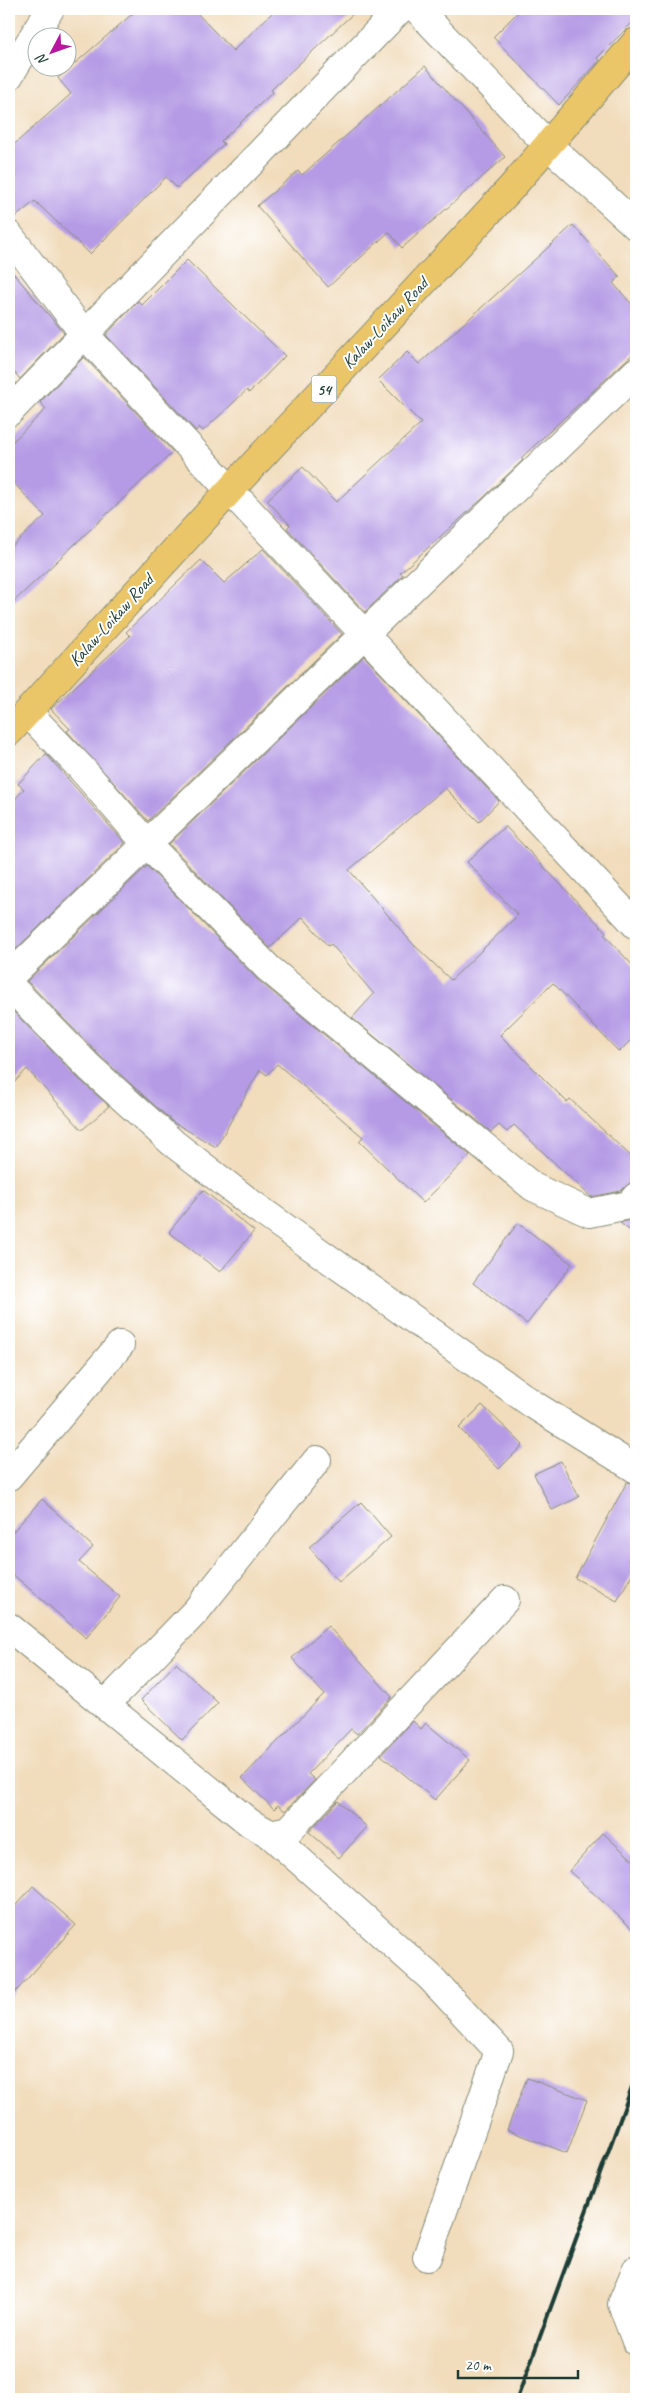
<svg xmlns="http://www.w3.org/2000/svg" width="645" height="2408" font-family="Caveat,sans-serif">
<style>
.building{fill:#b59be5}
.lines{fill:none;stroke-linecap:round;stroke-linejoin:round}
.minor-casing{stroke:#888c78;stroke-width:30}
.primary-casing{stroke:#888c78;stroke-width:30}
.minor{stroke:#fff;stroke-width:28}
.primary{stroke:#ebc669;stroke-width:28}
.rail{stroke:#1f3d34;stroke-width:4}
.labels{text-anchor:middle;stroke-width:4;stroke-linejoin:round;paint-order:stroke}
.shield{fill:#fff;stroke:#627771;stroke-width:1}
.shield-label{font-size:16px;font-weight:bold;fill:#1f3d34}
.street-label{font-size:18px;fill:#1f3d34;stroke:#fff}
</style>
<rect width="100%" height="100%" fill="#fff"/>
<filter id="ink" filterUnits="userSpaceOnUse"><feTurbulence type="fractalNoise" baseFrequency=".02" numOctaves="2"/><feDisplacementMap in="SourceGraphic" scale="10" xChannelSelector="R" yChannelSelector="G"/><feConvolveMatrix kernelMatrix="1 2 1 2 8 2 1 2 1" color-interpolation-filters="sRGB"/></filter>
<filter id="wash" filterUnits="userSpaceOnUse"><feTurbulence type="fractalNoise" baseFrequency=".0096" numOctaves="4" result="noise"/><feDisplacementMap in="SourceGraphic" scale="20" xChannelSelector="R" yChannelSelector="G"/><feGaussianBlur stdDeviation="1.12" result="paint"/><feColorMatrix in="noise" values="0 0 0 0 0 0 0 0 0 0 0 0 0 0 0 0 0 1.4 0 .05"/><feComposite in="paint" operator="in"/></filter>
<g filter="url(#wash)">
<rect width="100%" height="100%" fill="#f1dcbb"/>
<g id="blocks">
<!-- building -->
<g class="building">
<path d="M 138,9 L 193,9 L 233,51 L 276,9 L 358,9 L 271,90 L 273,92 L 221,141 L 224,144 L 177,188 L 166,177 L 90,254 L 35,201 L 12,220 L 9,220 L 9,149 L 71,94 L 58,78 Z"/>
<path d="M 521,9 L 636,9 L 636,19 L 597,58 L 600,60 L 559,105 L 493,37 Z"/>
<path d="M 425,66 L 505,157 L 402,248 L 389,232 L 328,287 L 257,206 L 298,171 L 302,175 Z"/>
<path d="M 573,225 L 620,277 L 613,283 L 636,309 L 636,351 L 521,458 L 523,460 L 481,500 L 400,573 L 403,575 L 365,612 L 287,528 L 290,525 L 267,500 L 303,467 L 336,502 L 421,423 L 378,380 L 407,352 L 419,364 Z"/>
<path d="M 187,260 L 285,356 L 249,393 L 247,390 L 203,431 L 199,427 L 196,431 L 106,335 L 138,301 L 142,305 Z"/>
<path d="M 9,268 L 64,333 L 20,379 L 9,366 Z"/>
<path d="M 84,357 L 173,452 L 9,606 L 9,549 L 45,516 L 9,478 L 9,445 L 46,409 L 40,402 Z"/>
<path d="M 263,549 L 342,634 L 148,821 L 67,731 L 70,729 L 51,709 L 130,636 L 126,632 L 201,560 L 224,583 Z"/>
<path d="M 364,656 L 499,801 L 479,822 L 445,788 L 349,870 L 412,943 L 451,980 L 518,915 L 467,862 L 505,826 L 606,932 L 604,934 L 636,969 L 636,1035 L 619,1052 L 553,983 L 500,1035 L 567,1102 L 570,1099 L 636,1161 L 636,1182 L 631,1182 L 621,1191 L 591,1197 L 514,1125 L 507,1132 L 499,1125 L 491,1132 L 352,1018 L 374,994 L 331,944 L 328,946 L 303,917 L 270,948 L 169,844 Z"/>
<path d="M 46,754 L 125,843 L 9,956 L 9,806 L 24,789 L 18,784 Z"/>
<path d="M 147,866 L 258,980 L 470,1155 L 423,1203 L 359,1141 L 363,1137 L 277,1064 L 267,1075 L 260,1070 L 216,1147 L 173,1122 L 101,1057 L 27,981 Z"/>
<path d="M 9,1007 L 79,1079 L 109,1106 L 82,1130 L 27,1069 L 9,1088 Z"/>
<path d="M 203,1190 L 254,1231 L 220,1272 L 169,1232 Z"/>
<path d="M 636,1218 L 636,1235 L 620,1223 Z"/>
<path d="M 518,1223 L 572,1264 L 527,1324 L 473,1283 Z"/>
<path d="M 482,1405 L 523,1445 L 499,1469 L 459,1428 Z"/>
<path d="M 561,1461 L 579,1497 L 552,1510 L 534,1474 Z"/>
<path d="M 627,1482 L 636,1484 L 636,1567 L 617,1601 L 575,1578 Z"/>
<path d="M 42,1499 L 93,1547 L 79,1562 L 120,1597 L 86,1638 L 9,1571 L 9,1536 Z"/>
<path d="M 361,1502 L 391,1537 L 339,1582 L 309,1547 Z"/>
<path d="M 328,1626 L 392,1697 L 357,1734 L 351,1729 L 308,1774 L 315,1780 L 285,1811 L 278,1805 L 274,1809 L 242,1778 L 324,1694 L 292,1658 Z"/>
<path d="M 176,1663 L 218,1703 L 182,1740 L 141,1700 Z"/>
<path d="M 413,1721 L 421,1729 L 426,1723 L 470,1760 L 435,1800 L 381,1755 Z"/>
<path d="M 338,1801 L 367,1827 L 339,1858 L 309,1832 Z"/>
<path d="M 603,1833 L 636,1863 L 636,1932 L 569,1871 Z"/>
<path d="M 33,1886 L 76,1925 L 9,1999 L 9,1913 Z"/>
<path d="M 527,2078 L 587,2100 L 567,2153 L 507,2130 Z"/>
</g>
</g>
</g>
<g filter="url(#ink)">
<use href="#blocks" fill-opacity="0" stroke="#888c78" stroke-width="1"/>
<g class="lines">
<defs>
<g id="minor">
<path d="M 417,9 L 548,145 L 636,226"/>
<path d="M 9,76 L 50,9"/>
<path d="M 9,235 L 85,335 L 636,925"/>
<path d="M 9,412 L 400,9"/>
<path d="M 27,712 L 81,768 L 147,844 L 268,968 L 533,1187 L 589,1213 L 629,1205 L 636,1197"/>
<path d="M 9,977 L 636,372"/>
<path d="M 9,985 L 90,1068 L 173,1143 L 253,1205 L 534,1405 L 636,1469"/>
<path d="M 9,1476 L 120,1345"/>
<path d="M 9,1627 L 250,1823 L 270,1834 L 289,1830 L 505,1600"/>
<path d="M 105,1705 L 196,1611 L 317,1460"/>
<path d="M 270,1834 L 430,1977 L 499,2051 L 427,2257"/>
<path d="M 636,2270 L 622,2304 L 636,2341"/>
</g>
<path id="primary" d="M 9,732 L 230,490 L 511,188 L 636,42"/>
</defs>
<!-- minor casing -->
<use href="#minor" class="minor-casing"/>
<!-- primary casing -->
<use href="#primary" class="primary-casing"/>
<!-- minor -->
<use href="#minor" class="minor"/>
<!-- primary -->
<use href="#primary" class="primary"/>
<!-- rail -->
<path class="rail" d="M 517,2399 L 636,2076"/>
</g>
</g>
<g class="labels">
<!-- shield labels -->
<rect class="shield" x="311.5" y="375.5" width="25" height="27" rx="4"/>
<g class="shield-label">
<text x="324" y="395">54</text>
</g>
<!-- street labels -->
<g class="street-label">
<text transform="translate(385 323) rotate(-47)" y="6">Kalaw-Loikaw Road</text>
<text transform="translate(111 620) rotate(-48)" y="6">Kalaw-Loikaw Road</text>
</g>
</g>
<!-- margin -->
<rect width="645" height="2408" fill="none" stroke="#fff" stroke-width="30"/>
<!-- north arrow -->
<g transform="translate(52 52) rotate(229)"><circle r="24" fill="#ffffff" stroke="#a5b1ae"/>
<path d="M0-4L9 19L0 12L-9 19Z" fill="#b5179e"/>
<text y="-8" font-size="14" font-weight="bold" text-anchor="middle" fill="#1f3d34">N</text>
</g>
<!-- scale -->
<path d="M458 2370v8h120v-8" fill="none" stroke="#1f3d34" stroke-width="2.5"/>
<text x="465" y="2370" font-size="15" fill="#1f3d34" stroke="#ffffff" stroke-width="4" paint-order="stroke">20 m</text>
</svg>
